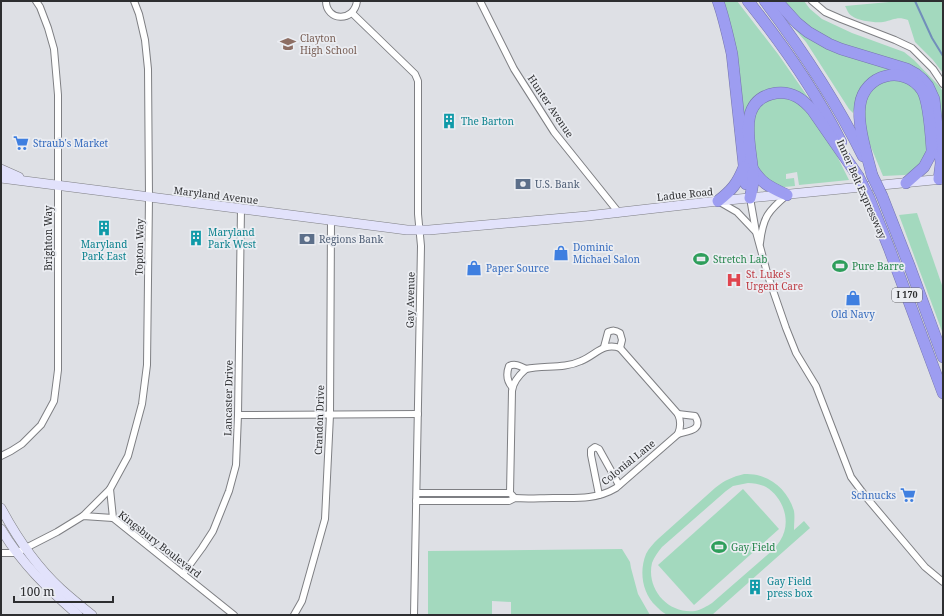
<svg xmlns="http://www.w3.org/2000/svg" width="944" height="616" font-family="'Noto Serif',serif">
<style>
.green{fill:#a3d9be;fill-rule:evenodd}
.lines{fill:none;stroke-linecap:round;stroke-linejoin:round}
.stream{stroke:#718eba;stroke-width:2}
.street-casing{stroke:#7e7f83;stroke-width:8}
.secondary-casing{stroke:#7e7f83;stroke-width:10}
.highway-casing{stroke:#7676ad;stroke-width:12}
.street{stroke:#fff;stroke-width:6}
.secondary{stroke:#e2e2fb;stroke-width:9}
.highway{stroke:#9d9df1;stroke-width:11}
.highway-bridge-casing{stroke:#7676ad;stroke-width:12;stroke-linecap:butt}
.highway-bridge{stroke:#9d9df1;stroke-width:11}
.labels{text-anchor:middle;stroke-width:3.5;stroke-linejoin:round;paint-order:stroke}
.shield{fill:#ebedf2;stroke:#66676a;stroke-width:1}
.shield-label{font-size:9px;font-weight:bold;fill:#2d2e30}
.education-label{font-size:10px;fill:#785e54;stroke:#ebedf2;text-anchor:start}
.street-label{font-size:10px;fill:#2d2e30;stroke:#ebedf2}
.culture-label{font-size:10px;fill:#0d838f;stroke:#ebedf2;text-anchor:start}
.shop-label{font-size:10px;fill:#366cbe;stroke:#ebedf2;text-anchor:start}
.service-label{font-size:10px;fill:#4e5e75;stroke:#ebedf2;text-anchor:start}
.leisure-label{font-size:10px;fill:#27864d;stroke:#ebedf2;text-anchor:start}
.health-label{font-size:10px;fill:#be3a42;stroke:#ebedf2;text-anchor:start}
</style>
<rect width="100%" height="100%" fill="#dee0e5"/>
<!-- green -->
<g class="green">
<path d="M 720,1 L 737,1 L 778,54 L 810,100 L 778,89 L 745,118 Z"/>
<path d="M 781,1 L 804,1 L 810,9 L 822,19 L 852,33 L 904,52 L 914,60 L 940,87 L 943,92 L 943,144 L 933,86 L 839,44 L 809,28 Z"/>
<path d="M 890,1 L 943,1 L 943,73 L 933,60 L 915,42 L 908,20 C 897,16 894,20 883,22 C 876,23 858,21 852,16 C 848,14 847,9 845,6 L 889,2 Z"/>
<path d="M 786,19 L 788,19 L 798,28 L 897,69 L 889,72 L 855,105 L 853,113 L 849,109 L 806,42 Z"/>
<path d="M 883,80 L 904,81 L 916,89 L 922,100 L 928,146 L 925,159 L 912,173 L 905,175 L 883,176 L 866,135 L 862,124 L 867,93 Z"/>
<path d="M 788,97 L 805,105 L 833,148 L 849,180 L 799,185 L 797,172 L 786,174 L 786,179 L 794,178 L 795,186 L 784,187 L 775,185 L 755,166 L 753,115 L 757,107 L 770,98 Z"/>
<path d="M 917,213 L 943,288 L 943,334 L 899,215 Z"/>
<path d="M 744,474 C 748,474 753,474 757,475 C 775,479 789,493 794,511 C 795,517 794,523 794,530 L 804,521 L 810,528 L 712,615 C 702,615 691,615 681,615 C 677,615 672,616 668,615 C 664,614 659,609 656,606 C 642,593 639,571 646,554 C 649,548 653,544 658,539 L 715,488 C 725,480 732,477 744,474 ZM 748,483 C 754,483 760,484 766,487 C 784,498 792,523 780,541 C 778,544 776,546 774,549 L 712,603 C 707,606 701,610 695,611 C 668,614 646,589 652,563 C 654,557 658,552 662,547 L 726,491 L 733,486 Z"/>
<path d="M 743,489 L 779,529 L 694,605 L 658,565 Z"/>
<path d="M 431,496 L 493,496 L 494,497 L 494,498 L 432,498 Z"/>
<path d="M 622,549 L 630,562 L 631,568 L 638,594 L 650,615 L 511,615 L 511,602 L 492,601 L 492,615 L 428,615 L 428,551 Z"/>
</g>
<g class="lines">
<!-- stream -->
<path class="stream" d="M 915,1 L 932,38 L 943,56"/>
<defs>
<g id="street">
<path d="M 326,1 C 326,21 354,23 357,1"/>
<path d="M 480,1 L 514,69 L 554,132 L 619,213"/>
<path d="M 812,1 L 825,12 L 841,19 L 895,40 L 912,48 L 933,69 L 943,84"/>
<path d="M 352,13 L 415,74 L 418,81 L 418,214 L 421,246 L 414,615"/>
<path d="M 750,198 L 756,232 L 768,276 L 786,328 L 796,353 L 816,386 L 851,477 L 866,497 L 925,567 L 943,582"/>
<path d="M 718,201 L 737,212 L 755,231"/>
<path d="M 760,243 C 763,217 768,211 787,195"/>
<path d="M 604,347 L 608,332 C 613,330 615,330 620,333 L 622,340 L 620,348"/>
<path d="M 512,387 C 507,381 506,374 509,366 C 515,363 520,366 526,369"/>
<path d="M 238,415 L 418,414"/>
<path d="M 678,434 C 688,431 704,430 695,416 L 678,414"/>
<path d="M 1,456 L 11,451 L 22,444 L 41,425 L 54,401 L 58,370 L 58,95 L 54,49 L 48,28 L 40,7 L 36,1"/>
<path d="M 417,493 L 510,493 L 513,496"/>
<path d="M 599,495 L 591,455 L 591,450 L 595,447 L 599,449 L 619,485"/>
<path d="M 416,501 L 509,501 L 515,498 C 528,499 540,498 553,498 C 575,498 596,500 616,488 L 678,434 C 681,427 681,421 678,414 L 620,348 C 603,342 596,355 581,361 C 564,369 544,365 526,369 C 519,375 513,382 512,391 L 510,493"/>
<path d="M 83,516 L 110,489"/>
<path d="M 113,518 L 110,489 L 128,456 L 142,404 L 147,365 L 149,197 L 148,69 L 145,40 L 139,14 L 134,1"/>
<path d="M 1,553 L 16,553 L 57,532 L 83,516 L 113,518 L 234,615"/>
<path d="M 183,574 L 202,548 L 213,531 L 229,491 L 236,465 L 238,415 L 241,209"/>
<path d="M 294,615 L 302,601 L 325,519 L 330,415 L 331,220"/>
</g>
<g id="secondary">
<path d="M 1,169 L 19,177"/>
<path d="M 1,178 L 392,228 L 407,230 L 429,230 L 587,216 L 718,201 L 943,179"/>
<path d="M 1,508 C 17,538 36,566 61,589 C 71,598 82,607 92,615"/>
<path d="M 1,529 C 21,563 48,589 78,615"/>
</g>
<g id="highway">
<path d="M 718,1 C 724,18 728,36 732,54 L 746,184"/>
<path d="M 748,1 C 783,45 816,92 841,142"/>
<path d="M 765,1 C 802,50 836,101 863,156"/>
<path d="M 777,1 L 797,23 L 808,32 L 829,44 L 841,49 L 907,69 L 916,74 L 922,79 L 928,86 L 934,99 L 941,163 L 939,179"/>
<path d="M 752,168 C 762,184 770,187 787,195"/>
<path d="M 872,175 C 867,155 857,125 860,105 C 864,74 904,64 922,90 C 929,101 931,136 932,150"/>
<path d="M 906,183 L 924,167 L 932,152"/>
<path d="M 882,196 L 909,265 L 943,357"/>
<path d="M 750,198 C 751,193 753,186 753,180 C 754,152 732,100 776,93 C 792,91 803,99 813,111 L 858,176"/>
<path d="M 869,198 L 889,248 L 943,393"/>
<path d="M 718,201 C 732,190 737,184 744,167"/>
</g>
</defs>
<!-- street casing -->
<use href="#street" class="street-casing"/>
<!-- secondary casing -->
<use href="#secondary" class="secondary-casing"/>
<!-- highway casing -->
<use href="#highway" class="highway-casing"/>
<!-- street -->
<use href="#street" class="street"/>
<!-- secondary -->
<use href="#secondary" class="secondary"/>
<!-- highway -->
<use href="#highway" class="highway"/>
<defs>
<g id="highway-bridge">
<path d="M 872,175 L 882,196"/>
<path d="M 858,176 L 869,198"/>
</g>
</defs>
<!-- highway-bridge casing -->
<use href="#highway-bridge" class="highway-bridge-casing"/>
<!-- highway-bridge -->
<use href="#highway-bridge" class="highway-bridge"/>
</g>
<!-- icons -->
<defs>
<symbol id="school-bare" viewBox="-9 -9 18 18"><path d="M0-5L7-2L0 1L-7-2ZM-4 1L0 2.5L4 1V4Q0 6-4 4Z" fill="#8d6e63" stroke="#ebedf2" stroke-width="2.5" paint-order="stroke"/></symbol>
<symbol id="building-bare" viewBox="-9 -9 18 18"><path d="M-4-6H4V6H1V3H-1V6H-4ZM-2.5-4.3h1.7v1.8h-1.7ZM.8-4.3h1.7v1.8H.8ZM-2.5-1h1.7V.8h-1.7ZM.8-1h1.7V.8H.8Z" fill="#0f9aa8" stroke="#ebedf2" stroke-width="2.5" paint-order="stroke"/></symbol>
<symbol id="supermarket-bare" viewBox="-9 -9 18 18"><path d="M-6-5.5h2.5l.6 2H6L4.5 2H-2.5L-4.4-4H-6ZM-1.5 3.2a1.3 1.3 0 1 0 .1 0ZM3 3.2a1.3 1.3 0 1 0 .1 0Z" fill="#3f7fe0" stroke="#ebedf2" stroke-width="2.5" paint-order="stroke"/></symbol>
<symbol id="bank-bare" viewBox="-9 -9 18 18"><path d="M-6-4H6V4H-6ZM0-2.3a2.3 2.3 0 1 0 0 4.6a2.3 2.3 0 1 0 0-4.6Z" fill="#5c6f8a" stroke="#ebedf2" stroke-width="2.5" paint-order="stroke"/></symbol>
<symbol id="shop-bare" viewBox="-9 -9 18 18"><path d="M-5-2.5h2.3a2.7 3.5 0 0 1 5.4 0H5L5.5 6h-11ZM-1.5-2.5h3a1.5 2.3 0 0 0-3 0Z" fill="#3f7fe0" stroke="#ebedf2" stroke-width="2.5" paint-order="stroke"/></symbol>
<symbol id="stadium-bare" viewBox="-9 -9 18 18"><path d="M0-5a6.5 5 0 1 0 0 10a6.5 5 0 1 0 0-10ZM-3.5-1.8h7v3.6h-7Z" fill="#2e9e5b" stroke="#ebedf2" stroke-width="2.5" paint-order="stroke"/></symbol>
<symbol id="hospital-bare" viewBox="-9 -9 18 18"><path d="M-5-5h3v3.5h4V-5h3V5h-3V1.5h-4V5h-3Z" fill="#e0444e" stroke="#ebedf2" stroke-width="2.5" paint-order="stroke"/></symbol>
</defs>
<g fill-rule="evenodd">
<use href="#school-bare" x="277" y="33" width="22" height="22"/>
<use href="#building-bare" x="438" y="110" width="22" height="22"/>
<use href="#supermarket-bare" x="10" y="132" width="22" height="22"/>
<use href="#bank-bare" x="512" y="173" width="22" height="22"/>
<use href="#building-bare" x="93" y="217" width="22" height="22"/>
<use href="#building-bare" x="185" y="227" width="22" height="22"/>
<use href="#bank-bare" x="296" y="228" width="22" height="22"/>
<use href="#shop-bare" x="550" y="242" width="22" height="22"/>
<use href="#stadium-bare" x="690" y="248" width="22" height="22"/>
<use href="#stadium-bare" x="829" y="255" width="22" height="22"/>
<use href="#shop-bare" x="463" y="257" width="22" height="22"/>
<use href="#hospital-bare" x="723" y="269" width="22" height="22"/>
<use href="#shop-bare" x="842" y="287" width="22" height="22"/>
<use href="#supermarket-bare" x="897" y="484" width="22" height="22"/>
<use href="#stadium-bare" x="708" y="536" width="22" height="22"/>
<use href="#building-bare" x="744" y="576" width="22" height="22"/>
</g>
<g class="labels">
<!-- shield labels -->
<rect class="shield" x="892" y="288" width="30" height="14" rx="3"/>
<g class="shield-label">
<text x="907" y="298">I 170</text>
</g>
<!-- education labels -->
<g class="education-label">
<text x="300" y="42">Clayton<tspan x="300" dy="12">High School</tspan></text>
</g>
<!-- street labels -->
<g class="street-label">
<text transform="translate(551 106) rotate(56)" y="4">Hunter Avenue</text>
<text transform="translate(862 189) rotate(66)" y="4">Inner Belt Expressway</text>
<text transform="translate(685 194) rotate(-6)" y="4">Ladue Road</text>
<text transform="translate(216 195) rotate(7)" y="4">Maryland Avenue</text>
<text transform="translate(48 238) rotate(-90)" y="4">Brighton Way</text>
<text transform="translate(139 247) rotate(-89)" y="4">Topton Way</text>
<text transform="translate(410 300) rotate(-89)" y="4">Gay Avenue</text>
<text transform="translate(228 398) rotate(-89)" y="4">Lancaster Drive</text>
<text transform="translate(319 420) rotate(-88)" y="4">Crandon Drive</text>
<text transform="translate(628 462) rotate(-39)" y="4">Colonial Lane</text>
<text transform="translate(160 544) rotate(38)" y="4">Kingsbury Boulevard</text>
</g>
<!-- culture labels -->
<g class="culture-label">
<text x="461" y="125">The Barton</text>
<text x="208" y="236">Maryland<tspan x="208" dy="12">Park West</tspan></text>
<text x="104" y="248" text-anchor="middle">Maryland<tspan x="104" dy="12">Park East</tspan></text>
<text x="767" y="585">Gay Field<tspan x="767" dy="12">press box</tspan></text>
</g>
<!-- shop labels -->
<g class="shop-label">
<text x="33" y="147">Straub's Market</text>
<text x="573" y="251">Dominic<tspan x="573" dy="12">Michael Salon</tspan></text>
<text x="486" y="272">Paper Source</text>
<text x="853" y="318" text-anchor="middle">Old Navy</text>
<text x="896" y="499" text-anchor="end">Schnucks</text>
</g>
<!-- service labels -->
<g class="service-label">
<text x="535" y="188">U.S. Bank</text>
<text x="319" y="243">Regions Bank</text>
</g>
<!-- leisure labels -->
<g class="leisure-label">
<text x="713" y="263">Stretch Lab</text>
<text x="852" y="270">Pure Barre</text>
<text x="731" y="551">Gay Field</text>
</g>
<!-- health labels -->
<g class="health-label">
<text x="746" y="278">St. Luke's<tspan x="746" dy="12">Urgent Care</tspan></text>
</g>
</g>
<!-- border -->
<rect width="944" height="616" fill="none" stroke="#2d2e30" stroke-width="4"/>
<!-- scale -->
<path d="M14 596v6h99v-6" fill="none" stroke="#2d2e30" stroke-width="2"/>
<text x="20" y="596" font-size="12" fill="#2d2e30" stroke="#ebedf2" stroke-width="3" paint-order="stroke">100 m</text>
</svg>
